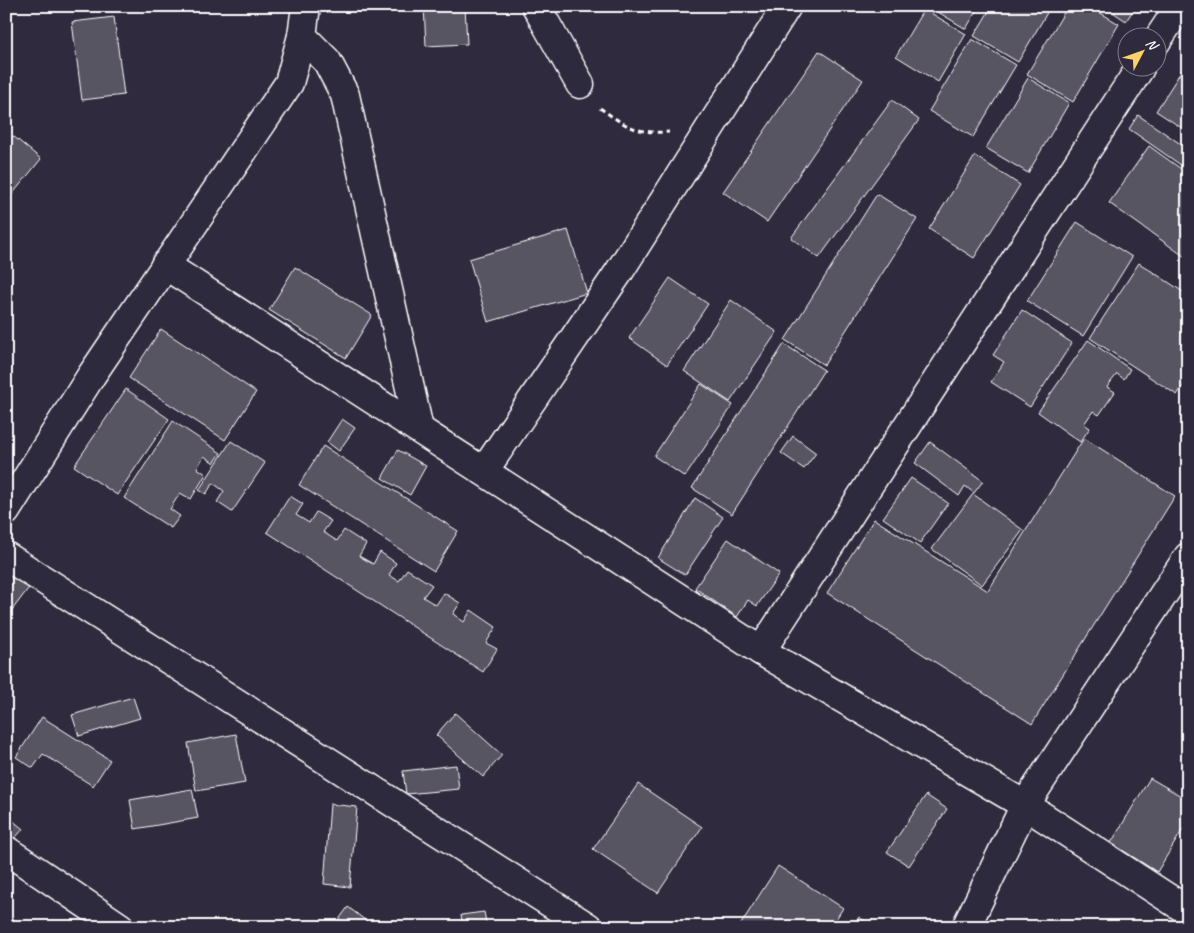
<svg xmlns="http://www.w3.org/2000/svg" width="1194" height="933" font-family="Caveat,sans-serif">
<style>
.building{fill:#595564;stroke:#fff}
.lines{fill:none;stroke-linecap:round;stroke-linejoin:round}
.street-casing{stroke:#fff;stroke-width:31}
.path{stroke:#fff;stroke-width:3;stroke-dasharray:5 4;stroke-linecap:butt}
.street{stroke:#2f2a3d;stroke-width:28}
</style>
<rect width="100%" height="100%" fill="#2f2a3d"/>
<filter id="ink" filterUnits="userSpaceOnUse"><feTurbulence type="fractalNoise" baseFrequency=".02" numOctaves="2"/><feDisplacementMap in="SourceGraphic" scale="10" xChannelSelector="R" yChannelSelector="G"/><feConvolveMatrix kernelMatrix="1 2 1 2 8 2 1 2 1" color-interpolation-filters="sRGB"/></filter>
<g filter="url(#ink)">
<!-- building -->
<g class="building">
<path d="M 424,6 L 465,6 L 467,44 L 426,46 Z"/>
<path d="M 928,6 L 979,6 L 966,29 Z"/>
<path d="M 992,6 L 1051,6 L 1018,62 L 974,36 Z"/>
<path d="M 1068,6 L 1089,6 L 1119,24 L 1073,102 L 1027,74 Z"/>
<path d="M 1104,6 L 1136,6 L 1126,21 Z"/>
<path d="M 924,9 L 966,34 L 938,82 L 896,56 Z"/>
<path d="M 114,17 L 124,95 L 82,100 L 72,22 Z"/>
<path d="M 972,39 L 1016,65 L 973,137 L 929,111 Z"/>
<path d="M 819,51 L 863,80 L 767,222 L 723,192 Z"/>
<path d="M 1182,70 L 1188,74 L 1188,132 L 1156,111 Z"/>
<path d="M 1028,78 L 1069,103 L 1028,173 L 986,148 Z"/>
<path d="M 892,100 L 919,120 L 819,258 L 791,238 Z"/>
<path d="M 1138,115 L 1188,149 L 1188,170 L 1129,129 Z"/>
<path d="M 13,136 L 41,159 L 6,202 L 6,145 Z"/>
<path d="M 1149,146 L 1188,174 L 1188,259 L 1109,203 Z"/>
<path d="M 975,156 L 1020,185 L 974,258 L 929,229 Z"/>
<path d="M 877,194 L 917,219 L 824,365 L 785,340 Z"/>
<path d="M 1077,222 L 1132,257 L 1083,336 L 1027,301 Z"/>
<path d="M 568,230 L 587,293 L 488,322 L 469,259 Z"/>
<path d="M 1139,263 L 1188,295 L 1188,378 L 1177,395 L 1090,338 Z"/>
<path d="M 295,267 L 372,315 L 346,358 L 269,310 Z"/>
<path d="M 670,278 L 708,304 L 667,365 L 629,338 Z"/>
<path d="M 731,300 L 777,332 L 730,402 L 684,371 Z"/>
<path d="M 1022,310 L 1072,343 L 1030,407 L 991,382 L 1004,362 L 993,355 Z"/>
<path d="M 161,329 L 256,392 L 225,440 L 129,378 Z"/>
<path d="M 1088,340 L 1130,369 L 1124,379 L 1117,374 L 1107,387 L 1115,392 L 1099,415 L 1093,411 L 1084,424 L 1090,428 L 1080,442 L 1038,412 Z"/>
<path d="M 784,344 L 824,370 L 732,514 L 692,488 Z"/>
<path d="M 701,384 L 733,405 L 685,477 L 654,456 Z"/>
<path d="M 126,389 L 169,419 L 117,495 L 74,466 Z"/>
<path d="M 342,419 L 355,428 L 339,451 L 327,442 Z"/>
<path d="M 173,421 L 221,453 L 214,463 L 204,456 L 197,468 L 206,474 L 191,499 L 180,493 L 170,509 L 180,516 L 171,528 L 124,498 Z"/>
<path d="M 793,436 L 816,453 L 804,469 L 781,453 Z"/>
<path d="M 1084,438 L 1175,496 L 1032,724 L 827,593 L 874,519 L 988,591 Z"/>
<path d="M 231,441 L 265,463 L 232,512 L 217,502 L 224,491 L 213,483 L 206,494 L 199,490 Z"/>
<path d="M 930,442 L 983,481 L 974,493 L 965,486 L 959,496 L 915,463 Z"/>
<path d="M 323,446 L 458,531 L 434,571 L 299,485 Z"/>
<path d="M 398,450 L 426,466 L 410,495 L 382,478 Z"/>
<path d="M 911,478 L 948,503 L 920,543 L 883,518 Z"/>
<path d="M 973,494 L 1023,530 L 982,585 L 932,549 Z"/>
<path d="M 290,496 L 303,504 L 296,515 L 309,523 L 316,512 L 331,521 L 323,532 L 337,541 L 344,530 L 366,544 L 359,556 L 373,564 L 380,552 L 396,563 L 389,575 L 399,581 L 407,569 L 432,585 L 423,597 L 436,605 L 444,593 L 460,603 L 453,614 L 464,622 L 471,610 L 496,627 L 486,643 L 497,649 L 483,672 L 267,532 Z"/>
<path d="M 695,498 L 723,517 L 685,575 L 658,558 Z"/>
<path d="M 728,539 L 779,574 L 757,606 L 748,600 L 737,617 L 695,588 Z"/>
<path d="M 6,567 L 31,585 L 6,618 Z"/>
<path d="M 133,697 L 140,718 L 79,736 L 72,715 Z"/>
<path d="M 455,713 L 502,755 L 483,777 L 436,735 Z"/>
<path d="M 42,717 L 110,760 L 93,786 L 43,754 L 33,768 L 16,757 Z"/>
<path d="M 236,734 L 245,783 L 196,791 L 188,743 Z"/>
<path d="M 456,765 L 459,789 L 406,794 L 403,771 Z"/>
<path d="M 1150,778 L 1188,800 L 1188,821 L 1157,872 L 1111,843 Z"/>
<path d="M 638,784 L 702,827 L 658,893 L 593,849 Z"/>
<path d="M 192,789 L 198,818 L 135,829 L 130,800 Z"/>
<path d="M 926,795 L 947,809 L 909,866 L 887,852 Z"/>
<path d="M 330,804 L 357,807 L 350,887 L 324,884 Z"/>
<path d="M 6,815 L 23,829 L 10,844 L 6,841 Z"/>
<path d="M 778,866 L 843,908 L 831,927 L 739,927 Z"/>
<path d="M 348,907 L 374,927 L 337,927 L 335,925 Z"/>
<path d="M 484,912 L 487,927 L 463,927 L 461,915 Z"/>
<path d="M 859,917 L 874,927 L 852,927 Z"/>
</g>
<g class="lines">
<defs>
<g id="street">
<path d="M 536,6 L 580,84"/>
<path d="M 302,36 L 327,61 L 345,95 L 419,429"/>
<path d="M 1156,42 L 1180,6"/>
<path d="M 165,265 L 761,651 L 1025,805 L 1188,911"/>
<path d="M 484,471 L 619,272 L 787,6"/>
<path d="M 6,511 L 91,376 L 289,83 L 302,36 L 306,6"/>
<path d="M 6,556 L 588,927"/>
<path d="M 761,651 L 1140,68"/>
<path d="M 6,850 L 120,927"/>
<path d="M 966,927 L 1025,805 L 1188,557"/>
</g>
</defs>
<!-- street casing -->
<use href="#street" class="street-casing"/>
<!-- path -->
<path class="path" d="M 600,108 C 625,126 637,134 669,132"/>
<!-- street -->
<use href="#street" class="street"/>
</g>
</g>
<!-- margin -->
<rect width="1194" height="933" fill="none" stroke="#2f2a3d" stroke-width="25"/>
<rect x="12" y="12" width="1169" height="908" fill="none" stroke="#fff" stroke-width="2" filter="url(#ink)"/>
<!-- north arrow -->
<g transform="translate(1142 52) rotate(49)"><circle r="24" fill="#2f2a3d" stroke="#827f8b"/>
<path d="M0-4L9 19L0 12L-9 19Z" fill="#ffd166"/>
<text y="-8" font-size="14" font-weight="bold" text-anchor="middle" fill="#ffffff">N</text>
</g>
</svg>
